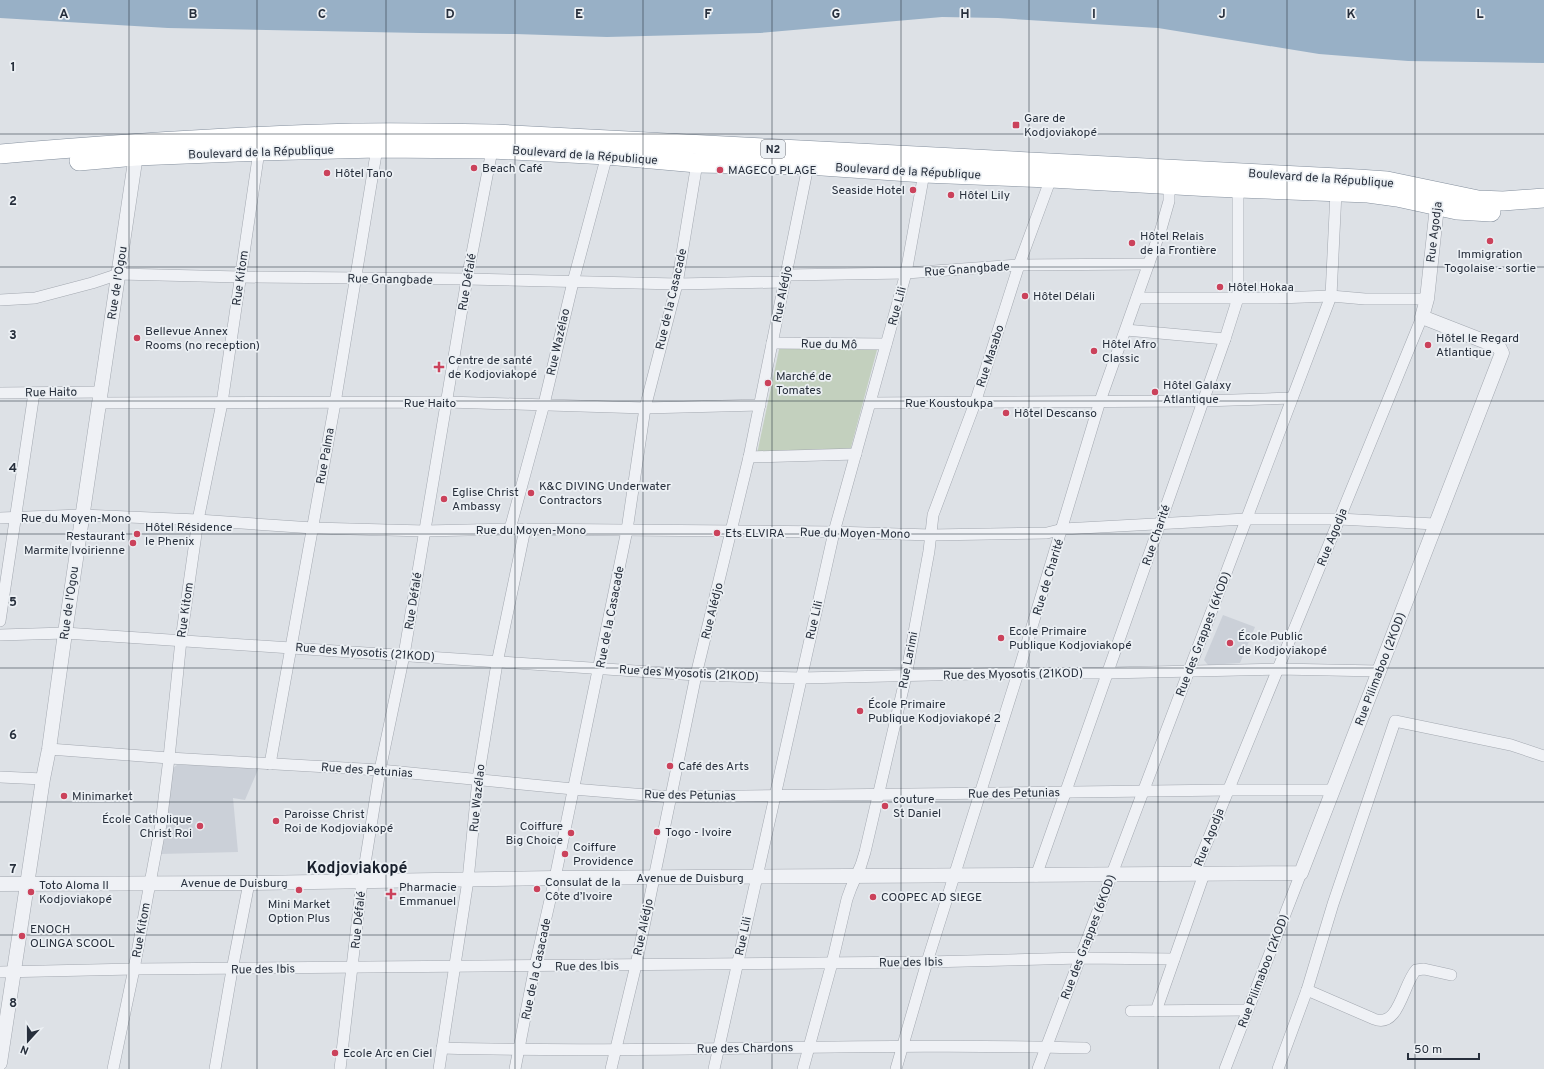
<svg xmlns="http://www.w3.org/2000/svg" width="1544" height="1069" font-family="Overpass,sans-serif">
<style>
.built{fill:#cbd0d8}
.green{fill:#c3d0be}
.water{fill:#98b0c6}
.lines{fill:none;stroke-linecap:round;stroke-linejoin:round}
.minor-casing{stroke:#a3a8b0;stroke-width:12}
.tertiary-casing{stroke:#a3a8b0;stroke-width:15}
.trunk-casing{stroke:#848f9d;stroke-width:20}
.minor{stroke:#eff1f5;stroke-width:11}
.tertiary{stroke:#eff1f5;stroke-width:14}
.trunk{stroke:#fff;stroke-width:19}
.grid{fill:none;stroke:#272f3c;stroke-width:1;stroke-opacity:0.55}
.poi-dot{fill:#cb425b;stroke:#ecf0f4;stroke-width:1.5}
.labels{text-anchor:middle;stroke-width:3.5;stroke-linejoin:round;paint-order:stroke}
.shield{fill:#ecf0f4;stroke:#626973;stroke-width:1}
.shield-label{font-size:11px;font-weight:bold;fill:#272f3c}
.poi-label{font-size:12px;fill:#272f3c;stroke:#ecf0f4;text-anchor:start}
.street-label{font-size:12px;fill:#272f3c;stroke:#ecf0f4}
.district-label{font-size:16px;font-weight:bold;fill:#19202d;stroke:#ecf0f4}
.grid-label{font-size:13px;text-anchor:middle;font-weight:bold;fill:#272f3c;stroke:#ecf0f4;stroke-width:3.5;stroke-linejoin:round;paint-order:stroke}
</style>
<rect width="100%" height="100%" fill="#dde1e6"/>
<!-- built -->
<g class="built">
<path d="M 1223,615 L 1255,627 L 1240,663 L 1208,665 L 1204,660 Z"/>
<path d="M 177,765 L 260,765 L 245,800 L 233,798 L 238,852 L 160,854 L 173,768 Z"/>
</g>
<!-- green -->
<path class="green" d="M 780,345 L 878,346 L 850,451 L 757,454 Z"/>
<!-- water -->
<path class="water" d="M 0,0 L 1544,0 L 1544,63 L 1408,61 L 1319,54 L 1158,28 L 998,18 L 942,17 L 760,33 L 607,37 L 515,34 L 420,33 L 168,28 L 0,18 Z"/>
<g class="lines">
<defs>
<g id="minor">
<path d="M 786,275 L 906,273 L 1019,265 L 1149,264"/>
<path d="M 1137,298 L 1278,298 L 1331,296 L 1365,299 L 1427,299"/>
<path d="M 0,300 L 35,298 L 92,283 L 119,274 L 240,277 L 467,279 L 677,284 L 784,282"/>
<path d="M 1126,330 L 1225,339"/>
<path d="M 772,343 L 886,344"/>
<path d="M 0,393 L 101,392"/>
<path d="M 99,403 L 447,402 L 645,408 L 760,405"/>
<path d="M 870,403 L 1203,401 L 1292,398"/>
<path d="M 749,457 L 856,454"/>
<path d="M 0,518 L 82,515 L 198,520 L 313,528 L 425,531 L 510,529 L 834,532 L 931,535 L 1047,533 L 1063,529 L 1246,519 L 1339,519 L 1435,524"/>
<path d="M 510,529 L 544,404 L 573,282 L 607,155"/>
<path d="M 0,621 L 34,393"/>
<path d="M 0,635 L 65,633 L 696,675 L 801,678 L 1018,673 L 1107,673 L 1278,669 L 1379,671"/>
<path d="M 49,749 L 169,758 L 380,770 L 573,789 L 671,797 L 1229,790 L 1333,790"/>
<path d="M 270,764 L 335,403 L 377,148"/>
<path d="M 0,777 L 43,779"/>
<path d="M 1194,874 L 1422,317"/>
<path d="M 1036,876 L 1225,339 L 1238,298 L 1238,183"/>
<path d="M 0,972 L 134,969 L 927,962 L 1081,958 L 1174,959"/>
<path d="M 1307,990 L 1374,1019 C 1399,1029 1403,984 1416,970 L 1424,969 L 1451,975"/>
<path d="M 1131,1011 L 1248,1010"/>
<path d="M 1156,1011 L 1204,874"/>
<path d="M 442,1048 C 657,1054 871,1042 1085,1048"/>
<path d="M 113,1069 L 134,969 L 161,824 L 169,758 L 181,640 L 198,520 L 222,403 L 259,151"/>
<path d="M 215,1069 L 232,970 L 249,883"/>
<path d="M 340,1069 L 362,882 L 380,770 L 404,655 L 467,279 L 493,145"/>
<path d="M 439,1069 L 468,880 L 478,779 L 497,663 L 525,529"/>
<path d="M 515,1069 L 535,966 L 555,878 L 627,530 L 645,408 L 677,284 L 697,163"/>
<path d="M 611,1069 L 636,965 L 696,675 L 749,457 L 809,161"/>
<path d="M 714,1069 L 834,532 L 906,273 L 924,173"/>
<path d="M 803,1069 L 832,963 L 847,899 L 851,888 L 861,865 L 865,852 L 906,676 L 929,551 L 933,515 L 975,403 L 1019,265 L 1051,178"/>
<path d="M 896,1069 L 927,962 L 1018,673 L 1100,401 L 1161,229 L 1169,201 L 1169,180"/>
<path d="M 1038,1069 L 1331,296 L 1336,192"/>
<path d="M 1225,1069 L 1301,873"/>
<path d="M 1278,1069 L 1307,990 L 1333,904 L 1395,721 L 1511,745 L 1544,756"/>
</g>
<g id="tertiary">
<path d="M 0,884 L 249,883 L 555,878 L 1301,873 L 1502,353 L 1499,347 L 1422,317 L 1427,299 L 1438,197"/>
<path d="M 0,1063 L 43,779 L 49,749 L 65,633 L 137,148"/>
</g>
<g id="trunk">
<path d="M 0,154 C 117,144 235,136 353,133 C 400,132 447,133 495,134 L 1358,179 L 1387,181 L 1478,200 L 1503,201 L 1544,198"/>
<path d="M 79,161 L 136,156 L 259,151 L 377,148 L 492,149 L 607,155 L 697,163 L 808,165 L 924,173 L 1051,178 L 1212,187 L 1368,193 L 1397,197 L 1457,210 L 1491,212"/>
</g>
</defs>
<!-- minor casing -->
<use href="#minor" class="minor-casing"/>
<!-- tertiary casing -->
<use href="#tertiary" class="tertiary-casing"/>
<!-- trunk casing -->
<use href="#trunk" class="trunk-casing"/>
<!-- minor -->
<use href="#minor" class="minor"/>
<!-- tertiary -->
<use href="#tertiary" class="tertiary"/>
<!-- trunk -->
<use href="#trunk" class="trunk"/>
</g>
<!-- grid -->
<path class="grid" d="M 129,0 L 129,1069M 257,0 L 257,1069M 386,0 L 386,1069M 515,0 L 515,1069M 643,0 L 643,1069M 772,0 L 772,1069M 901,0 L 901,1069M 1029,0 L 1029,1069M 1158,0 L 1158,1069M 1287,0 L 1287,1069M 1415,0 L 1415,1069M 0,134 L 1544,134M 0,267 L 1544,267M 0,401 L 1544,401M 0,534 L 1544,534M 0,668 L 1544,668M 0,802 L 1544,802M 0,935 L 1544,935"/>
<!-- markers -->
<g class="poi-dot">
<rect x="1012" y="121" width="8" height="8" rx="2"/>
<circle cx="474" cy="168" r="4"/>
<circle cx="720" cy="170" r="4"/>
<circle cx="327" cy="173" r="4"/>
<circle cx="913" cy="190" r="4"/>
<circle cx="951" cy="195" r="4"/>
<circle cx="1490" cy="241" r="4"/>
<circle cx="1132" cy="243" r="4"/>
<circle cx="1220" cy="287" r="4"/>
<circle cx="1025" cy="296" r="4"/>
<circle cx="137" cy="338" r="4"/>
<circle cx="1428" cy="345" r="4"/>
<circle cx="1094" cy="351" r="4"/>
<path d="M437 361h4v4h4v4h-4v4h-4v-4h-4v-4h4z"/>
<circle cx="768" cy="383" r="4"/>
<circle cx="1155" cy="392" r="4"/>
<circle cx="1006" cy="413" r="4"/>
<circle cx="531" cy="493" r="4"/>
<circle cx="444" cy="499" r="4"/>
<circle cx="717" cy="533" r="4"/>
<circle cx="137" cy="534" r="4"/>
<circle cx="133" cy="543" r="4"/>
<circle cx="1001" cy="638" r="4"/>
<circle cx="1230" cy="643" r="4"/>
<circle cx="860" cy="711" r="4"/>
<circle cx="670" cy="766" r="4"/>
<circle cx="64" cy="796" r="4"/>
<circle cx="885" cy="806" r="4"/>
<circle cx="276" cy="821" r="4"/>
<circle cx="200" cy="826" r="4"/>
<circle cx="657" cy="832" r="4"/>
<circle cx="571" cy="833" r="4"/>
<circle cx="565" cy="854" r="4"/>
<circle cx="537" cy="889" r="4"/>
<circle cx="299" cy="890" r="4"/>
<circle cx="31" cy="892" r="4"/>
<path d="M389 888h4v4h4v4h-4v4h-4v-4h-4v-4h4z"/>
<circle cx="873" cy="897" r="4"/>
<circle cx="22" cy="936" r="4"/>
<circle cx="335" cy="1053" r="4"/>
</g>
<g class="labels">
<!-- shield labels -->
<rect class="shield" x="761" y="140" width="24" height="18" rx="3"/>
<g class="shield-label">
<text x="773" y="153">N2</text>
</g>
<!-- poi labels -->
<g class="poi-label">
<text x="1024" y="122">Gare de<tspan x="1024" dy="14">Kodjoviakopé</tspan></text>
<text x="482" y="172">Beach Café</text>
<text x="728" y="174">MAGECO PLAGE</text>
<text x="335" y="177">Hôtel Tano</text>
<text x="905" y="194" text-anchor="end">Seaside Hotel</text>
<text x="959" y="199">Hôtel Lily</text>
<text x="1140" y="240">Hôtel Relais<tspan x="1140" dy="14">de la Frontière</tspan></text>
<text x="1490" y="258" text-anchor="middle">Immigration<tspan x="1490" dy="14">Togolaise - sortie</tspan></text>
<text x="1228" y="291">Hôtel Hokaa</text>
<text x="1033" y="300">Hôtel Délali</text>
<text x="145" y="335">Bellevue Annex<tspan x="145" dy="14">Rooms (no reception)</tspan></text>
<text x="1436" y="342">Hôtel le Regard<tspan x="1436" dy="14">Atlantique</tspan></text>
<text x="1102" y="348">Hôtel Afro<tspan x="1102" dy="14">Classic</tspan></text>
<text x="448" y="364">Centre de santé<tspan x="448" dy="14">de Kodjoviakopé</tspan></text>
<text x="776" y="380">Marché de<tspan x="776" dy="14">Tomates</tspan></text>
<text x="1163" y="389">Hôtel Galaxy<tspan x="1163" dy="14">Atlantique</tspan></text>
<text x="1014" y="417">Hôtel Descanso</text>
<text x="539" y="490">K&amp;C DIVING Underwater<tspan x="539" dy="14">Contractors</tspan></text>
<text x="452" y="496">Eglise Christ<tspan x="452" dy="14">Ambassy</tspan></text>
<text x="145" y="531">Hôtel Résidence<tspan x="145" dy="14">le Phenix</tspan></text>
<text x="725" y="537">Ets ELVIRA</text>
<text x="125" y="540" text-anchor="end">Restaurant<tspan x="125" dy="14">Marmite Ivoirienne</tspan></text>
<text x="1009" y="635">Ecole Primaire<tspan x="1009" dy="14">Publique Kodjoviakopé</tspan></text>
<text x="1238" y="640">École Public<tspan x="1238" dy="14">de Kodjoviakopé</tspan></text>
<text x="868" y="708">École Primaire<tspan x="868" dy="14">Publique Kodjoviakopé 2</tspan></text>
<text x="678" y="770">Café des Arts</text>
<text x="72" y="800">Minimarket</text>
<text x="893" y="803">couture<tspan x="893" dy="14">St Daniel</tspan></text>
<text x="284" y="818">Paroisse Christ<tspan x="284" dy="14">Roi de Kodjoviakopé</tspan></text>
<text x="192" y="823" text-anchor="end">École Catholique<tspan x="192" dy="14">Christ Roi</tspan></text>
<text x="563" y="830" text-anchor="end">Coiffure<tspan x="563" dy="14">Big Choice</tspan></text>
<text x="665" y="836">Togo - Ivoire</text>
<text x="573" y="851">Coiffure<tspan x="573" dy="14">Providence</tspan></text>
<text x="545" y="886">Consulat de la<tspan x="545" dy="14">Côte d’Ivoire</tspan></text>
<text x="39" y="889">Toto Aloma II<tspan x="39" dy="14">Kodjoviakopé</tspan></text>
<text x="399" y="891">Pharmacie<tspan x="399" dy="14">Emmanuel</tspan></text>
<text x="881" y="901">COOPEC AD SIEGE</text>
<text x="299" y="908" text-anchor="middle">Mini Market<tspan x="299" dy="14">Option Plus</tspan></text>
<text x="30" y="933">ENOCH<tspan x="30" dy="14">OLINGA SCOOL</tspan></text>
<text x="343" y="1057">Ecole Arc en Ciel</text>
</g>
<!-- street labels -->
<g class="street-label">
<text transform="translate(261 152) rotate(-2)" y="4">Boulevard de la République</text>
<text transform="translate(585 155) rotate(4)" y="4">Boulevard de la République</text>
<text transform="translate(908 171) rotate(3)" y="4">Boulevard de la République</text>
<text transform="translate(1321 178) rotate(4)" y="4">Boulevard de la République</text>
<text transform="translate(1434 232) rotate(-83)" y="4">Rue Agodja</text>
<text transform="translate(967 269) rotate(-4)" y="4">Rue Gnangbade</text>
<text transform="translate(240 278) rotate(-82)" y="4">Rue Kitom</text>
<text transform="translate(390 279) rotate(1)" y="4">Rue Gnangbade</text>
<text transform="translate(467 282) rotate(-80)" y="4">Rue Défalé</text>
<text transform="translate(117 283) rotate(-81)" y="4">Rue de l'Ogou</text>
<text transform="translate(782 294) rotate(-79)" y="4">Rue Alédjo</text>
<text transform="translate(671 299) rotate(-77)" y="4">Rue de la Casacade</text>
<text transform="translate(897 306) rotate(-75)" y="4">Rue Lili</text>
<text transform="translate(558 342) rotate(-77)" y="4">Rue Wazélao</text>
<text transform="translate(829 344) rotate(1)" y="4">Rue du Mô</text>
<text transform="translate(990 356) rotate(-72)" y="4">Rue Masabo</text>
<text transform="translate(51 392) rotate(-1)" y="4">Rue Haito</text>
<text x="430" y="407">Rue Haito</text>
<text x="949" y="407">Rue Koustoukpa</text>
<text transform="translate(325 456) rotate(-80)" y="4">Rue Palma</text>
<text x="76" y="522">Rue du Moyen-Mono</text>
<text x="531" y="534">Rue du Moyen-Mono</text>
<text transform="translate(855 533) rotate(1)" y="4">Rue du Moyen-Mono</text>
<text transform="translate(1156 535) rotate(-71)" y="4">Rue Charité</text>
<text transform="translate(1332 537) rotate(-68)" y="4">Rue Agodja</text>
<text transform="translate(1048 577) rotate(-73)" y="4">Rue de Charité</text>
<text transform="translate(413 601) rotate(-81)" y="4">Rue Défalé</text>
<text transform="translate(69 603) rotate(-82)" y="4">Rue de l'Ogou</text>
<text transform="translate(185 610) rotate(-82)" y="4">Rue Kitom</text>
<text transform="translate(712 611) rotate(-76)" y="4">Rue Alédjo</text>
<text transform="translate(610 617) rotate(-79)" y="4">Rue de la Casacade</text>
<text transform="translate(814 620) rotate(-77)" y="4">Rue Lili</text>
<text transform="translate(1203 634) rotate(-69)" y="4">Rue des Grappes (6KOD)</text>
<text transform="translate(365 652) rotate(4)" y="4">Rue des Myosotis (21KOD)</text>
<text transform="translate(908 660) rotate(-79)" y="4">Rue Larimi</text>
<text transform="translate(1380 669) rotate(-69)" y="4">Rue Pilimaboo (2KOD)</text>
<text transform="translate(689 673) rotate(3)" y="4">Rue des Myosotis (21KOD)</text>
<text transform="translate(1013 674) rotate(-1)" y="4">Rue des Myosotis (21KOD)</text>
<text transform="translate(367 770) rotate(4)" y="4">Rue des Petunias</text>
<text transform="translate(1014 793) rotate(-1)" y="4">Rue des Petunias</text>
<text transform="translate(690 795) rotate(1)" y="4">Rue des Petunias</text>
<text transform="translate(477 798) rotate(-84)" y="4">Rue Wazélao</text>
<text transform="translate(1209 837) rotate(-68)" y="4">Rue Agodja</text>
<text x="690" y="882">Avenue de Duisburg</text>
<text x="234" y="887">Avenue de Duisburg</text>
<text transform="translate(358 920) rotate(-84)" y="4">Rue Défalé</text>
<text transform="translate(643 927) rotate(-78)" y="4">Rue Alédjo</text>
<text transform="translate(141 930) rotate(-80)" y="4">Rue Kitom</text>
<text transform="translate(743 936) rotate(-78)" y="4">Rue Lili</text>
<text transform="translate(1088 937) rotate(-69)" y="4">Rue des Grappes (6KOD)</text>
<text transform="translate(911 962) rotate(-1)" y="4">Rue des Ibis</text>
<text transform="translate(587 966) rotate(-1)" y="4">Rue des Ibis</text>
<text transform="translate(263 969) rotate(-1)" y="4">Rue des Ibis</text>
<text transform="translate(536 969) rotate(-78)" y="4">Rue de la Casacade</text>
<text transform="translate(1263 971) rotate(-69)" y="4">Rue Pilimaboo (2KOD)</text>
<text transform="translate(745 1048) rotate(-1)" y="4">Rue des Chardons</text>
</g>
<!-- district labels -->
<g class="district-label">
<text x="357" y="873">Kodjoviakopé</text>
</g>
</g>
<g class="grid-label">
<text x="64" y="18">A</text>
<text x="193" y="18">B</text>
<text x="322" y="18">C</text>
<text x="450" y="18">D</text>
<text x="579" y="18">E</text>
<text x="708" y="18">F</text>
<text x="836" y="18">G</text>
<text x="965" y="18">H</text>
<text x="1094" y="18">I</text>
<text x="1222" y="18">J</text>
<text x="1351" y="18">K</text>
<text x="1480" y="18">L</text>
<text x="13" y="71">1</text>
<text x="13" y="205">2</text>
<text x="13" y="339">3</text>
<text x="13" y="472">4</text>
<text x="13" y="606">5</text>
<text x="13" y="739">6</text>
<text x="13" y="873">7</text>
<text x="13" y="1007">8</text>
</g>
<!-- north arrow -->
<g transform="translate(28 1041) rotate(201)" stroke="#ecf0f4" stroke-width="3" paint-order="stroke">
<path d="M0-3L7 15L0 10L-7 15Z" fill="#272f3c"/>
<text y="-6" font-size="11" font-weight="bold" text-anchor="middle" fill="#272f3c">N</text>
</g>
<!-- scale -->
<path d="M1408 1053v6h71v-6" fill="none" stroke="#272f3c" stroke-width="2"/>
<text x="1414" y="1053" font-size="12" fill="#272f3c" stroke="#ecf0f4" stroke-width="3" paint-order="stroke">50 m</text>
</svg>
